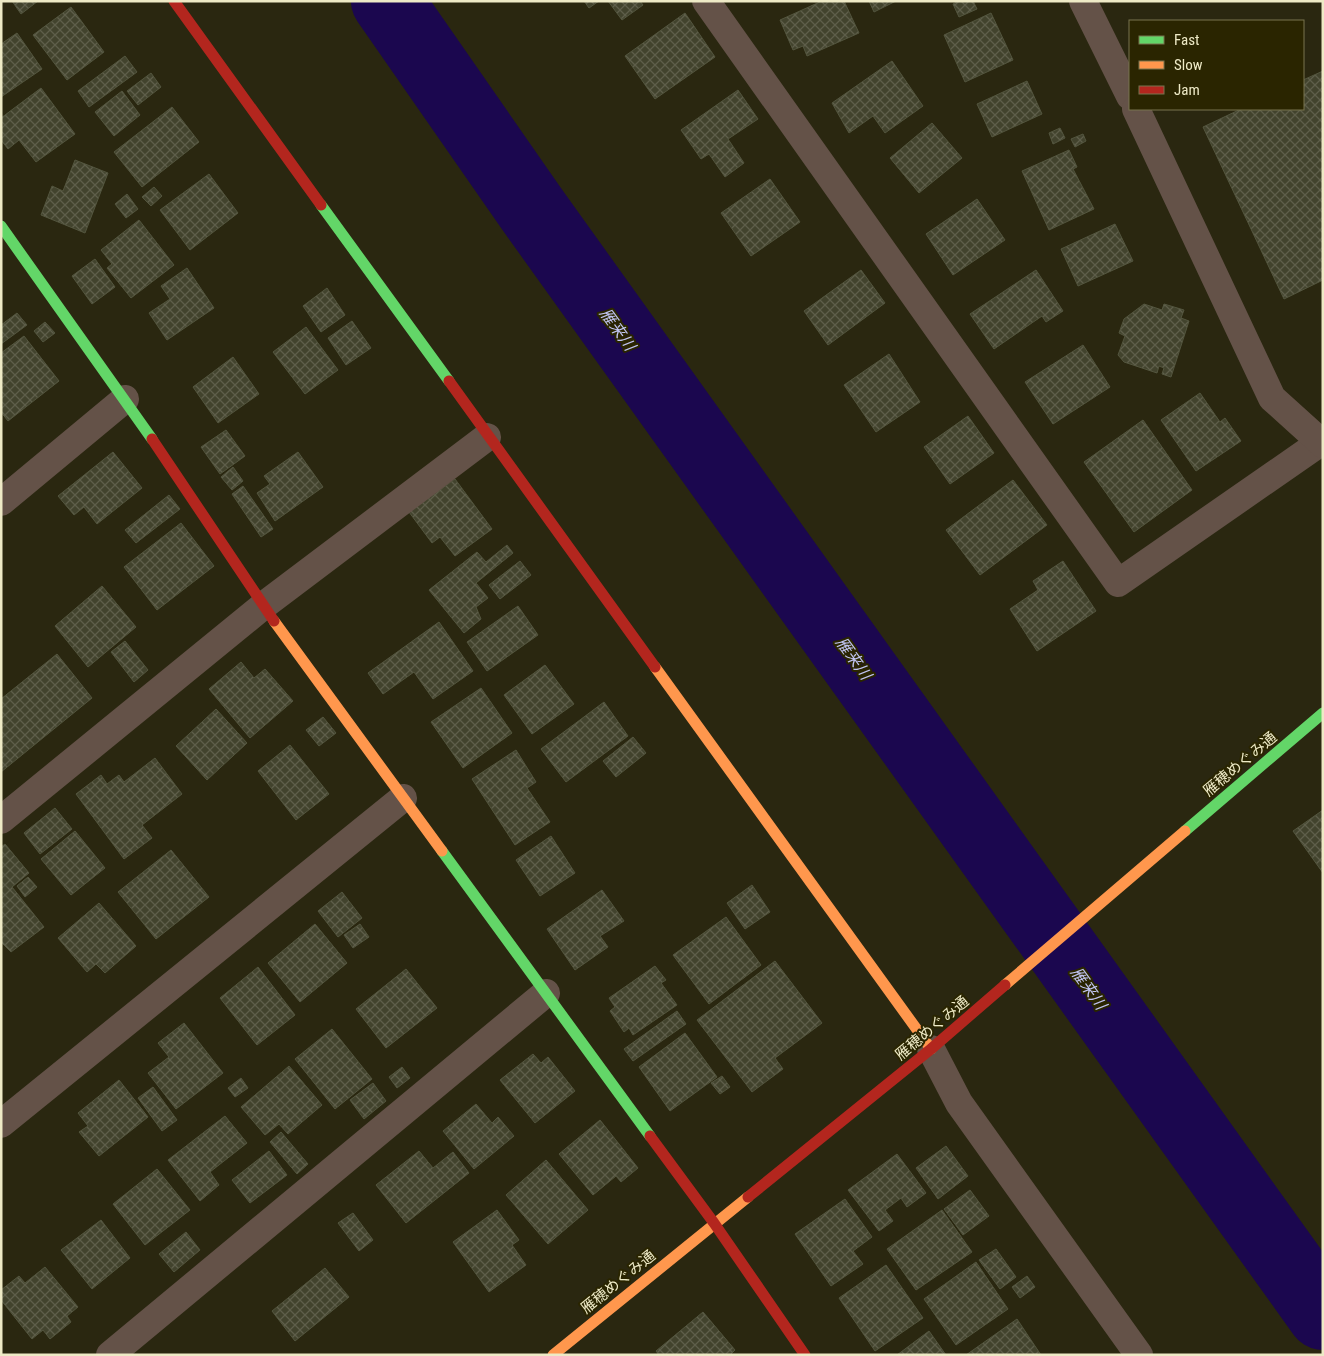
<svg xmlns="http://www.w3.org/2000/svg" width="1324" height="1356" font-family="'Roboto Condensed','Noto Sans JP',sans-serif">
<style>
.lines{fill:none;stroke-linecap:round;stroke-linejoin:round}
.river{stroke:#1b074f;stroke-width:72}
.building{fill:url(#building-cross-hatch);stroke:#53553e}
.street{stroke:#645248;stroke-width:28}
.fast{stroke:#63d668;stroke-width:11}
.slow{stroke:#ff974d;stroke-width:11}
.jam{stroke:#b3261e;stroke-width:11}
.labels{text-anchor:middle;stroke-width:4;stroke-linejoin:round;paint-order:stroke}
.street-label{font-size:15px;fill:#eeeac6;stroke:#2a2500}
.water-label{font-size:16px;font-style:italic;fill:#c1c4f1;stroke:#2a2500}
</style>
<defs>
<pattern id="building-cross-hatch" width="8" height="8" patternUnits="userSpaceOnUse" patternTransform="scale(1.25)"><rect width="8" height="8" fill="#42432d"/><path d="M0 0l8 8M0 8l8-8" fill="none" stroke="#5e5e4a"/></pattern>
</defs>
<rect width="100%" height="100%" fill="#2a2710"/>
<g class="lines">
<!-- river -->
<path class="river" d="M 387,1 L 531,208 L 1323,1314"/>
</g>
<!-- building -->
<g class="building">
<path d="M 12,1 L 38,1 L 21,14 Z"/>
<path d="M 584,1 L 599,1 L 589,8 Z"/>
<path d="M 608,1 L 640,1 L 643,5 L 622,20 Z"/>
<path d="M 822,1 L 844,1 L 859,33 L 807,56 L 803,46 L 793,50 L 780,20 Z"/>
<path d="M 869,1 L 896,1 L 874,12 Z"/>
<path d="M 959,1 L 973,1 L 977,9 L 959,17 L 953,4 Z"/>
<path d="M 71,7 L 104,52 L 67,80 L 33,35 Z"/>
<path d="M 685,13 L 715,57 L 655,99 L 625,56 Z"/>
<path d="M 991,13 L 1013,60 L 965,82 L 944,35 Z"/>
<path d="M 17,33 L 42,69 L 1,97 L 1,44 Z"/>
<path d="M 125,56 L 137,72 L 89,107 L 78,91 Z"/>
<path d="M 892,61 L 923,106 L 885,133 L 873,116 L 849,133 L 832,103 Z"/>
<path d="M 1323,71 L 1323,280 L 1284,299 L 1203,127 L 1241,109 L 1303,109 L 1303,80 Z"/>
<path d="M 151,73 L 161,87 L 138,105 L 127,91 Z"/>
<path d="M 1027,81 L 1042,114 L 992,137 L 977,104 Z"/>
<path d="M 41,88 L 75,134 L 36,162 L 19,140 L 8,149 L 1,140 L 1,118 Z"/>
<path d="M 738,90 L 758,119 L 728,139 L 744,163 L 725,177 L 709,154 L 701,159 L 681,130 Z"/>
<path d="M 122,91 L 140,115 L 114,136 L 95,112 Z"/>
<path d="M 172,107 L 199,142 L 142,187 L 114,152 Z"/>
<path d="M 932,123 L 962,158 L 919,193 L 890,158 Z"/>
<path d="M 1060,128 L 1065,138 L 1053,144 L 1049,133 Z"/>
<path d="M 1083,134 L 1086,141 L 1075,147 L 1071,139 Z"/>
<path d="M 1069,150 L 1077,167 L 1073,169 L 1094,209 L 1049,230 L 1022,171 Z"/>
<path d="M 75,160 L 108,173 L 85,233 L 41,215 L 52,186 L 63,191 Z"/>
<path d="M 209,174 L 238,213 L 190,250 L 160,210 Z"/>
<path d="M 770,179 L 800,222 L 751,256 L 721,213 Z"/>
<path d="M 154,187 L 162,196 L 151,206 L 142,197 Z"/>
<path d="M 127,194 L 138,209 L 126,218 L 115,204 Z"/>
<path d="M 977,199 L 1005,240 L 953,275 L 926,234 Z"/>
<path d="M 139,220 L 174,265 L 131,298 L 107,268 L 112,264 L 101,250 Z"/>
<path d="M 1115,224 L 1133,261 L 1078,286 L 1061,249 Z"/>
<path d="M 95,259 L 115,287 L 92,304 L 72,276 Z"/>
<path d="M 187,268 L 214,308 L 167,340 L 149,313 L 170,299 L 161,286 Z"/>
<path d="M 861,270 L 885,303 L 828,345 L 804,311 Z"/>
<path d="M 1036,270 L 1063,311 L 1046,322 L 1042,316 L 994,349 L 970,314 Z"/>
<path d="M 327,288 L 345,315 L 321,332 L 303,306 Z"/>
<path d="M 1144,304 L 1162,310 L 1164,304 L 1184,310 L 1181,318 L 1189,321 L 1171,377 L 1162,374 L 1164,368 L 1159,366 L 1157,373 L 1124,362 L 1118,355 L 1125,336 L 1119,333 L 1124,319 Z"/>
<path d="M 17,313 L 27,325 L 1,344 L 1,325 Z"/>
<path d="M 352,321 L 371,348 L 346,365 L 328,338 Z"/>
<path d="M 45,322 L 55,333 L 43,342 L 34,331 Z"/>
<path d="M 306,327 L 338,370 L 305,394 L 273,352 Z"/>
<path d="M 24,336 L 59,381 L 8,421 L 1,412 L 1,353 Z"/>
<path d="M 1083,345 L 1110,387 L 1053,424 L 1025,382 Z"/>
<path d="M 889,354 L 920,402 L 876,432 L 844,385 Z"/>
<path d="M 233,357 L 259,394 L 218,423 L 193,387 Z"/>
<path d="M 1200,393 L 1220,422 L 1225,418 L 1241,441 L 1196,471 L 1161,420 Z"/>
<path d="M 968,416 L 994,453 L 950,484 L 924,447 Z"/>
<path d="M 1143,420 L 1192,490 L 1134,532 L 1084,462 Z"/>
<path d="M 226,430 L 245,456 L 220,474 L 201,447 Z"/>
<path d="M 113,452 L 142,488 L 97,524 L 84,507 L 74,515 L 58,496 Z"/>
<path d="M 298,452 L 323,487 L 275,521 L 257,493 L 270,484 L 264,476 Z"/>
<path d="M 233,467 L 243,481 L 232,490 L 221,477 Z"/>
<path d="M 455,479 L 492,529 L 455,556 L 440,537 L 432,543 L 409,512 Z"/>
<path d="M 1013,480 L 1047,525 L 980,575 L 946,530 Z"/>
<path d="M 243,486 L 273,529 L 261,537 L 232,494 Z"/>
<path d="M 169,495 L 180,509 L 136,543 L 125,530 Z"/>
<path d="M 181,523 L 214,566 L 157,610 L 124,567 Z"/>
<path d="M 507,545 L 513,553 L 476,583 L 488,598 L 476,607 L 481,619 L 464,633 L 429,590 L 477,552 L 486,562 Z"/>
<path d="M 520,561 L 531,575 L 500,599 L 489,585 Z"/>
<path d="M 1063,561 L 1096,611 L 1037,651 L 1010,609 L 1038,590 L 1033,581 Z"/>
<path d="M 102,586 L 136,627 L 88,667 L 55,626 Z"/>
<path d="M 518,606 L 538,635 L 487,671 L 467,642 Z"/>
<path d="M 439,622 L 473,671 L 433,699 L 414,672 L 383,694 L 368,673 Z"/>
<path d="M 125,641 L 148,670 L 134,682 L 111,652 Z"/>
<path d="M 57,654 L 92,698 L 1,772 L 1,699 Z"/>
<path d="M 241,662 L 254,678 L 265,669 L 293,701 L 250,738 L 209,689 Z"/>
<path d="M 545,665 L 574,704 L 532,734 L 504,695 Z"/>
<path d="M 481,688 L 512,733 L 463,768 L 431,722 Z"/>
<path d="M 604,702 L 628,736 L 566,782 L 541,749 Z"/>
<path d="M 216,709 L 247,743 L 207,780 L 176,746 Z"/>
<path d="M 323,717 L 336,733 L 319,746 L 306,730 Z"/>
<path d="M 633,737 L 646,753 L 616,777 L 603,761 Z"/>
<path d="M 290,745 L 329,794 L 296,820 L 258,771 Z"/>
<path d="M 516,750 L 536,782 L 527,788 L 550,822 L 515,845 L 472,779 Z"/>
<path d="M 155,758 L 182,794 L 142,825 L 152,838 L 124,859 L 76,794 L 101,775 L 107,784 L 119,775 L 124,782 Z"/>
<path d="M 55,808 L 72,829 L 40,854 L 24,833 Z"/>
<path d="M 1323,810 L 1323,873 L 1293,831 Z"/>
<path d="M 75,831 L 105,868 L 71,895 L 41,859 Z"/>
<path d="M 551,836 L 575,873 L 540,896 L 516,860 Z"/>
<path d="M 5,844 L 29,873 L 12,887 L 44,927 L 11,952 L 1,942 L 1,847 Z"/>
<path d="M 171,850 L 209,897 L 156,939 L 118,892 Z"/>
<path d="M 28,877 L 37,887 L 25,897 L 17,886 Z"/>
<path d="M 752,885 L 770,912 L 745,929 L 727,903 Z"/>
<path d="M 602,890 L 624,921 L 600,936 L 608,947 L 575,970 L 547,929 Z"/>
<path d="M 342,892 L 362,918 L 338,937 L 318,911 Z"/>
<path d="M 99,903 L 136,946 L 105,973 L 96,964 L 87,972 L 58,938 Z"/>
<path d="M 726,917 L 761,965 L 709,1004 L 673,955 Z"/>
<path d="M 315,924 L 347,963 L 300,1002 L 268,963 Z"/>
<path d="M 360,924 L 369,937 L 353,948 L 344,935 Z"/>
<path d="M 775,961 L 822,1023 L 775,1058 L 783,1069 L 752,1092 L 697,1020 Z"/>
<path d="M 655,966 L 666,980 L 661,983 L 677,1005 L 633,1035 L 629,1028 L 624,1032 L 610,1011 L 615,1007 L 609,998 Z"/>
<path d="M 258,967 L 295,1015 L 257,1045 L 220,998 Z"/>
<path d="M 406,969 L 437,1008 L 386,1048 L 356,1009 Z"/>
<path d="M 677,1011 L 686,1024 L 633,1061 L 624,1049 Z"/>
<path d="M 184,1023 L 223,1073 L 176,1109 L 148,1073 L 169,1057 L 158,1043 Z"/>
<path d="M 332,1029 L 372,1079 L 335,1109 L 295,1059 Z"/>
<path d="M 685,1033 L 717,1077 L 670,1111 L 639,1067 Z"/>
<path d="M 533,1054 L 541,1063 L 548,1057 L 575,1091 L 535,1123 L 500,1080 Z"/>
<path d="M 289,1066 L 322,1105 L 288,1134 L 279,1124 L 265,1135 L 241,1107 Z"/>
<path d="M 402,1067 L 410,1078 L 397,1088 L 389,1077 Z"/>
<path d="M 722,1076 L 730,1087 L 720,1094 L 711,1083 Z"/>
<path d="M 241,1078 L 248,1088 L 235,1097 L 228,1088 Z"/>
<path d="M 119,1080 L 148,1117 L 99,1156 L 79,1132 L 88,1126 L 78,1113 Z"/>
<path d="M 373,1083 L 386,1101 L 364,1119 L 350,1100 Z"/>
<path d="M 153,1087 L 177,1120 L 162,1131 L 138,1098 Z"/>
<path d="M 476,1104 L 492,1123 L 498,1117 L 514,1136 L 474,1169 L 443,1131 Z"/>
<path d="M 225,1116 L 247,1143 L 210,1172 L 219,1185 L 200,1201 L 168,1160 Z"/>
<path d="M 600,1120 L 638,1168 L 621,1182 L 616,1176 L 593,1195 L 559,1154 Z"/>
<path d="M 281,1132 L 308,1164 L 297,1174 L 270,1142 Z"/>
<path d="M 946,1146 L 968,1176 L 938,1199 L 916,1168 Z"/>
<path d="M 269,1151 L 287,1175 L 250,1203 L 232,1180 Z"/>
<path d="M 419,1151 L 433,1168 L 453,1152 L 469,1173 L 406,1223 L 376,1185 Z"/>
<path d="M 897,1154 L 926,1193 L 907,1207 L 901,1198 L 885,1210 L 893,1221 L 879,1231 L 848,1190 Z"/>
<path d="M 546,1160 L 588,1210 L 548,1244 L 506,1195 Z"/>
<path d="M 157,1169 L 190,1210 L 145,1245 L 113,1204 Z"/>
<path d="M 970,1190 L 989,1216 L 963,1235 L 944,1209 Z"/>
<path d="M 845,1199 L 872,1237 L 853,1251 L 863,1264 L 831,1286 L 795,1234 Z"/>
<path d="M 497,1210 L 519,1240 L 512,1245 L 526,1265 L 489,1292 L 453,1242 Z"/>
<path d="M 942,1210 L 972,1252 L 916,1290 L 887,1249 Z"/>
<path d="M 353,1213 L 373,1240 L 359,1251 L 338,1223 Z"/>
<path d="M 101,1220 L 130,1258 L 92,1289 L 61,1250 Z"/>
<path d="M 186,1232 L 200,1250 L 174,1272 L 159,1254 Z"/>
<path d="M 996,1249 L 1016,1277 L 1000,1289 L 979,1260 Z"/>
<path d="M 976,1262 L 1008,1309 L 956,1345 L 924,1299 Z"/>
<path d="M 886,1265 L 923,1318 L 875,1351 L 839,1298 Z"/>
<path d="M 45,1267 L 78,1307 L 67,1316 L 71,1322 L 50,1339 L 43,1330 L 32,1339 L 1,1300 L 1,1290 L 19,1276 L 25,1283 Z"/>
<path d="M 325,1268 L 349,1297 L 295,1341 L 272,1311 Z"/>
<path d="M 1027,1276 L 1035,1287 L 1020,1298 L 1012,1287 Z"/>
<path d="M 703,1312 L 735,1350 L 730,1355 L 659,1355 L 656,1351 Z"/>
<path d="M 1017,1319 L 1041,1355 L 966,1355 Z"/>
<path d="M 929,1331 L 946,1355 L 897,1355 Z"/>
</g>
<g class="lines">
<!-- street -->
<g class="street">
<path d="M 706,1 L 1118,583 L 1321,442"/>
<path d="M 1083,1 L 1130,96"/>
<path d="M 1136,109 L 1272,398 L 1323,444"/>
<path d="M 1,502 L 125,399"/>
<path d="M 1,820 L 263,606 L 487,437"/>
<path d="M 931,1049 L 959,1103 L 1139,1355"/>
<path d="M 1,1124 L 403,798"/>
<path d="M 110,1355 L 546,993"/>
</g>
<!-- fast -->
<g class="fast">
<path d="M 321,205 L 449,381"/>
<path d="M 1,226 L 152,439"/>
<path d="M 1185,831 L 1323,713"/>
<path d="M 442,851 L 650,1136"/>
</g>
<!-- slow -->
<g class="slow">
<path d="M 274,621 L 442,851"/>
<path d="M 655,667 L 931,1049"/>
<path d="M 1005,985 L 1185,831"/>
<path d="M 553,1355 L 748,1197"/>
</g>
<!-- jam -->
<g class="jam">
<path d="M 174,1 L 321,205"/>
<path d="M 449,381 L 655,667"/>
<path d="M 152,439 L 274,621"/>
<path d="M 650,1136 L 714,1223 L 805,1355"/>
<path d="M 748,1197 L 931,1049 L 1005,985"/>
</g>
</g>
<g class="labels">
<!-- street labels -->
<g class="street-label">
<text transform="translate(1240 764) rotate(-40)" y="5">雁穂めぐみ通</text>
<text transform="translate(932 1028) rotate(-40)" y="5">雁穂めぐみ通</text>
<text transform="translate(618 1282) rotate(-39)" y="5">雁穂めぐみ通</text>
</g>
<!-- water labels -->
<g class="water-label">
<text transform="translate(618 329) rotate(54)" y="6">雁来川</text>
<text transform="translate(854 658) rotate(54)" y="6">雁来川</text>
<text transform="translate(1089 988) rotate(54)" y="6">雁来川</text>
</g>
</g>
<!-- border -->
<rect width="1324" height="1356" fill="none" stroke="#eeeac6" stroke-width="5"/>
<!-- legend -->
<rect x="1129" y="20" width="175" height="90" fill="#2a2500" stroke="#78744f"/>
<rect x="1139" y="36" width="25" height="8" fill="#63d668" stroke="#78744f"/>
<text x="1174" y="45" font-size="15" fill="#eeeac6">Fast</text>
<rect x="1139" y="61" width="25" height="8" fill="#ff974d" stroke="#78744f"/>
<text x="1174" y="70" font-size="15" fill="#eeeac6">Slow</text>
<rect x="1139" y="86" width="25" height="8" fill="#b3261e" stroke="#78744f"/>
<text x="1174" y="95" font-size="15" fill="#eeeac6">Jam</text>
</svg>
